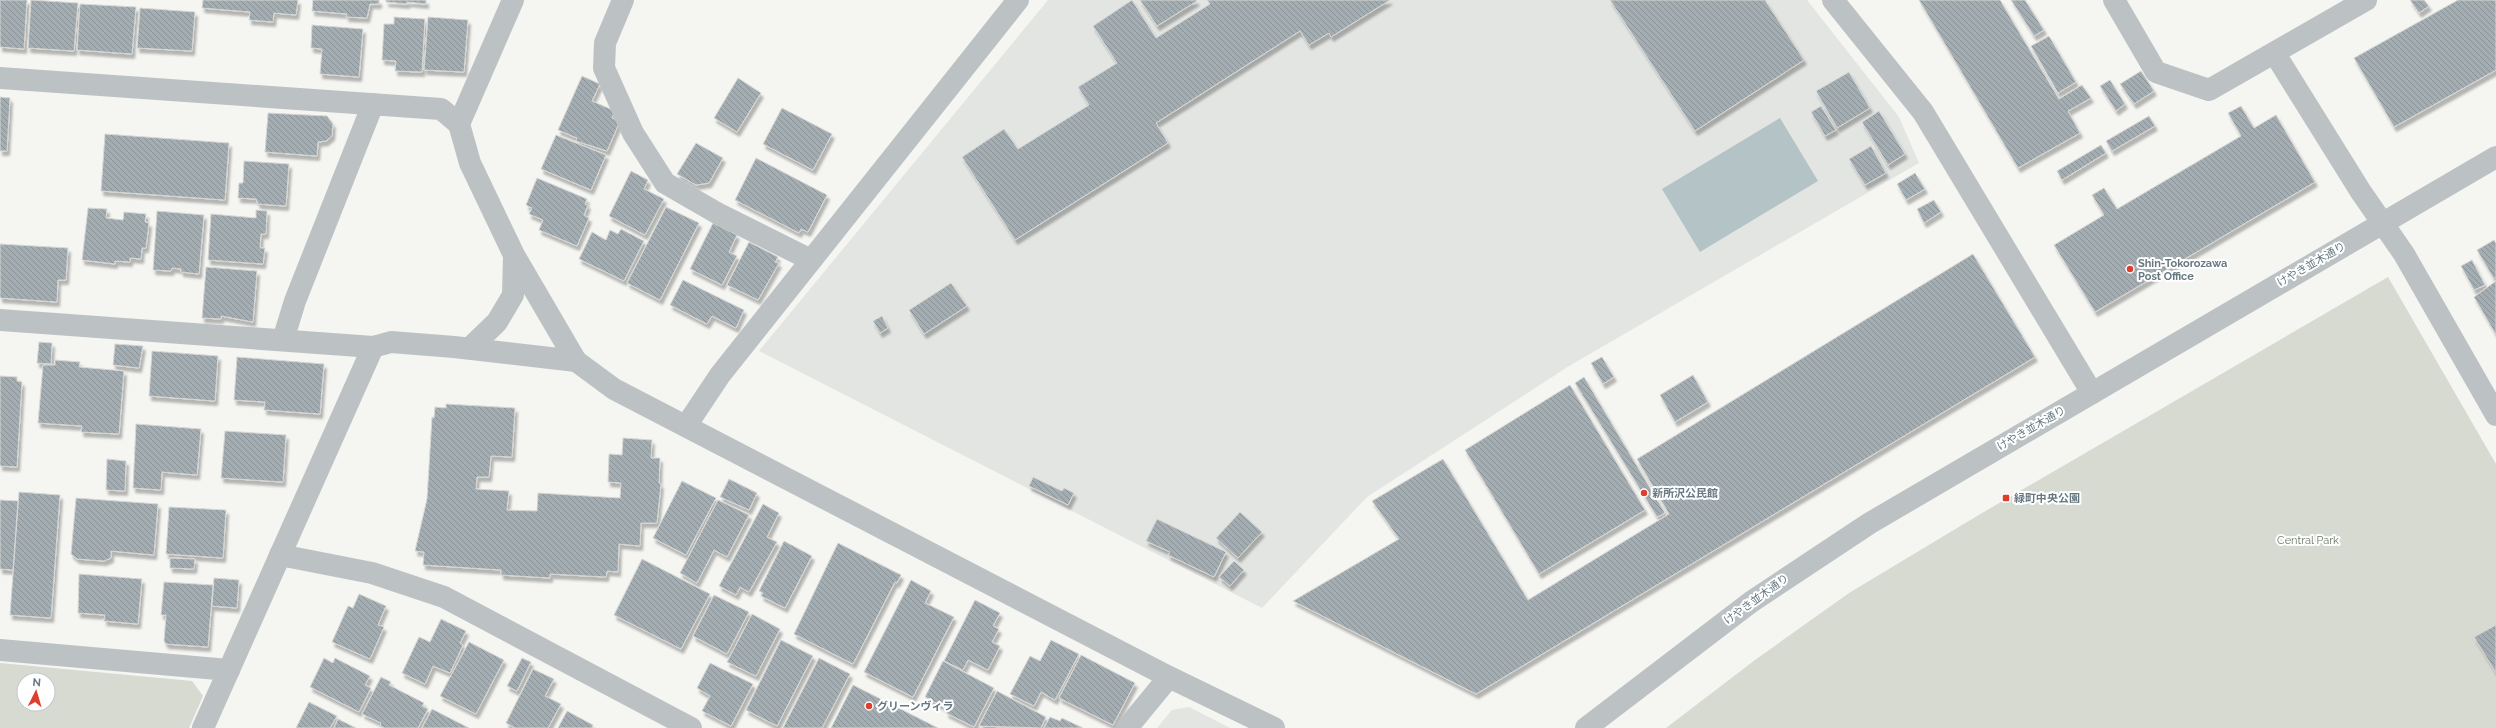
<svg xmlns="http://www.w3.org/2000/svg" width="2496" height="728" font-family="Raleway,'Noto Sans JP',sans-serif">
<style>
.built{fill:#e3e5e3}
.green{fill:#d6dad1;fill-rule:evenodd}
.water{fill:#b4c3c5}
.building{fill:url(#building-back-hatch);stroke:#d7d7d5;filter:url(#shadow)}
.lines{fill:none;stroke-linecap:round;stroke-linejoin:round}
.minor{stroke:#bcc2c4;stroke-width:22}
.poi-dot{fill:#dc3f2c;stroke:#fff;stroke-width:1.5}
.labels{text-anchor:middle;stroke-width:4;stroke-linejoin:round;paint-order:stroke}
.poi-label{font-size:11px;font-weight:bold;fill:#667982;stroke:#fff;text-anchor:start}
.street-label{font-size:11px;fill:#667982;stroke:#fff}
.park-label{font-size:11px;fill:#6b7964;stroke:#fff}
</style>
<defs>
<pattern id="building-back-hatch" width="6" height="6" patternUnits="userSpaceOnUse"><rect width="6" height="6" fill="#a4aeb2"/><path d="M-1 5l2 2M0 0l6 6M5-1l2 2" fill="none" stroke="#899296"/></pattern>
<filter id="shadow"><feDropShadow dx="2.5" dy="4.5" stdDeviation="1" flood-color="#0004"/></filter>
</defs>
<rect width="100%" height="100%" fill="#f5f5f2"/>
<!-- built -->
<g class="built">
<path d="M 1048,0 L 1807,0 L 1899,117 L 1919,163 L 1569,366 L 1367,497 L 1262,608 L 759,351 Z"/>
<path d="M 1189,707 L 1230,728 L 1157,728 L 1172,710 Z"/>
</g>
<!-- green -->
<g class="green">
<path d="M 2388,277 L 2496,464 L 2496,728 L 1666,728 L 1755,660 L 1849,593 L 1977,516 Z"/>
<path d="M 0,663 L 192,681 L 203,696 L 189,728 L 0,728 ZM 24,680 L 48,680 L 48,704 L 24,704 Z"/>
</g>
<!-- water -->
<path class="water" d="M 1780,118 L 1818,181 L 1700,252 L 1662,189 Z"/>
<!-- building -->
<g class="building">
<path d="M 0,0 L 27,0 L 24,49 L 0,47 Z"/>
<path d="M 31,0 L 78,3 L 74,51 L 28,48 Z"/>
<path d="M 203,0 L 298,0 L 296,15 L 274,13 L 273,22 L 249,20 L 250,12 L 202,8 Z"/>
<path d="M 313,0 L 379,0 L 379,4 L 370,4 L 367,18 L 346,17 L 347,14 L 312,11 Z"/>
<path d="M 386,0 L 426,0 L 426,4 L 407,2 L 407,4 L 386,2 Z"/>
<path d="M 1132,0 L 1156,38 L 1210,4 L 1207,0 L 1390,0 L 1331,37 L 1329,33 L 1309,45 L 1300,31 L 1156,123 L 1168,143 L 1015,240 L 962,157 L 1004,129 L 1018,149 L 1089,105 L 1078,87 L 1117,63 L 1093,26 Z"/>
<path d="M 1140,0 L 1196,0 L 1197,1 L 1157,26 Z"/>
<path d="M 1610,0 L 1765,0 L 1804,60 L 1695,131 Z"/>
<path d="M 1919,0 L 2000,0 L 2059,99 L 2082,85 L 2091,98 L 2068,111 L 2080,133 L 2018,168 Z"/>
<path d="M 2011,0 L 2025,0 L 2044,30 L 2034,36 Z"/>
<path d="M 2410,0 L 2424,0 L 2429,6 L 2419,13 Z"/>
<path d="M 2458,0 L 2496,0 L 2496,70 L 2394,127 L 2354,58 Z"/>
<path d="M 80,4 L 136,7 L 132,54 L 77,50 Z"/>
<path d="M 140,8 L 195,12 L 192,51 L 137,48 Z"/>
<path d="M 394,17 L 425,19 L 422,72 L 395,71 L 396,61 L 382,60 L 384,24 L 394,24 Z"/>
<path d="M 428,17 L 468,20 L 464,72 L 424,70 Z"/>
<path d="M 312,25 L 363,29 L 359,77 L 320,74 L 322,49 L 311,48 Z"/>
<path d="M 2049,36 L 2076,82 L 2058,93 L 2031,46 Z"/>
<path d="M 2141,71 L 2154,91 L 2134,104 L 2120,84 Z"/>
<path d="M 1849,72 L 1870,108 L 1837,128 L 1816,91 Z"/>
<path d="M 582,76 L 600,84 L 592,101 L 615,111 L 612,118 L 620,121 L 607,151 L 576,141 L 577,138 L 558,130 Z"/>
<path d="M 738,78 L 761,93 L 737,132 L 714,118 Z"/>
<path d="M 2110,80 L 2125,104 L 2116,111 L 2100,86 Z"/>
<path d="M 0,97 L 10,98 L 7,151 L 0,151 Z"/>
<path d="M 1821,106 L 1836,130 L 1825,136 L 1811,112 Z"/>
<path d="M 2241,106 L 2254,128 L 2276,115 L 2315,182 L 2095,312 L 2054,245 L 2104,215 L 2092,195 L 2104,188 L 2117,209 L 2241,136 L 2228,113 Z"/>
<path d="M 782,108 L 832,134 L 813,170 L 763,144 Z"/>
<path d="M 1879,111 L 1905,154 L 1888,165 L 1862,122 Z"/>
<path d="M 268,113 L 327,116 L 333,124 L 332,136 L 326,141 L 318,142 L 317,156 L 265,152 Z"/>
<path d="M 2149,116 L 2155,126 L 2112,151 L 2106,141 Z"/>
<path d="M 105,134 L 229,143 L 225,200 L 101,191 Z"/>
<path d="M 556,135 L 606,155 L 591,190 L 541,169 Z"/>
<path d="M 696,143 L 723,158 L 709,183 L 696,185 L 677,174 Z"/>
<path d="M 2101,145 L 2106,153 L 2062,180 L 2057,171 Z"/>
<path d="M 1871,146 L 1886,173 L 1865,185 L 1849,159 Z"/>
<path d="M 756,158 L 827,195 L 808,232 L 801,229 L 799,233 L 735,200 Z"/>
<path d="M 244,161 L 289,164 L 286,206 L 258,204 L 256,199 L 238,198 L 239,183 L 243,183 Z"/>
<path d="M 631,171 L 648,180 L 644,189 L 664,199 L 645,235 L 609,216 Z"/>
<path d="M 1915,173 L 1925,189 L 1906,200 L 1897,184 Z"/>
<path d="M 537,178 L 587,199 L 585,204 L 588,205 L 584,215 L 589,218 L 577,246 L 539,230 L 543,220 L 529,214 L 532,208 L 526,205 Z"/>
<path d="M 1934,200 L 1941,212 L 1924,223 L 1917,209 Z"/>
<path d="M 666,207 L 699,223 L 660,300 L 627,283 Z"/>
<path d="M 88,208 L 107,209 L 106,218 L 123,220 L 124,212 L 146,214 L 145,222 L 149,223 L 146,248 L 142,248 L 141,259 L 130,258 L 130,262 L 115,261 L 115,264 L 82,260 Z"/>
<path d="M 256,210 L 267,211 L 266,234 L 261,234 L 260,248 L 265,248 L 263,264 L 208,260 L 211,214 L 256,218 Z"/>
<path d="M 157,211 L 204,215 L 199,274 L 181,272 L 181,269 L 172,268 L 171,271 L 153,270 Z"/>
<path d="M 713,223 L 737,235 L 729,252 L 737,256 L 722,285 L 690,269 Z"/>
<path d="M 621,229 L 644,241 L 624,281 L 579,259 L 592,232 L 606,240 L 610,230 L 618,234 Z"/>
<path d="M 2494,240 L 2496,243 L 2496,277 L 2494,279 L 2477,250 Z"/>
<path d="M 749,242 L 778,257 L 775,262 L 779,263 L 758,300 L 727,285 Z"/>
<path d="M 0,244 L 68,248 L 66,280 L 58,280 L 57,302 L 0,298 Z"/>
<path d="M 1973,254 L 2035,357 L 1476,694 L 1293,601 L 1399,539 L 1372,501 L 1443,459 L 1528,600 L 1669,514 L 1637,459 Z"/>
<path d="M 2472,260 L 2485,285 L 2474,290 L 2461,266 Z"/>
<path d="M 206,267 L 257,271 L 253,322 L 221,316 L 221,319 L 202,318 Z"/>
<path d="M 683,280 L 744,310 L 736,328 L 712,316 L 707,324 L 670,305 Z"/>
<path d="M 2496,281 L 2496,335 L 2474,297 Z"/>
<path d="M 951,283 L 967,306 L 924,334 L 909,310 Z"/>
<path d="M 882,316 L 888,328 L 880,333 L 873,321 Z"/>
<path d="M 39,342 L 52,343 L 51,364 L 37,363 Z"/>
<path d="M 115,344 L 143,346 L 139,368 L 113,365 Z"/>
<path d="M 152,351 L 218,356 L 215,401 L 149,396 Z"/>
<path d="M 237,357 L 324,364 L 320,414 L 264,410 L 265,402 L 234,400 Z"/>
<path d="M 1602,357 L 1614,377 L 1603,384 L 1591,363 Z"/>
<path d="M 55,360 L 80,362 L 79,367 L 124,371 L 119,434 L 81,432 L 82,426 L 38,423 L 43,365 L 55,365 Z"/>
<path d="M 1693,375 L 1708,402 L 1675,422 L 1660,395 Z"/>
<path d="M 0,376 L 17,377 L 17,381 L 22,382 L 17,467 L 0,466 Z"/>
<path d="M 1584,377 L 1665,513 L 1657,517 L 1575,383 Z"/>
<path d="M 1570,385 L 1645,510 L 1539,574 L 1465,450 Z"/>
<path d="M 446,404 L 515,408 L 512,457 L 491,456 L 489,477 L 477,477 L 476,489 L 509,491 L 507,510 L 537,511 L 538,493 L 620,498 L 621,483 L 608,482 L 609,454 L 622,455 L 623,438 L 652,440 L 651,458 L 660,458 L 659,483 L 661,484 L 657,523 L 641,523 L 640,546 L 619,544 L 618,572 L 607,571 L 606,577 L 550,574 L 550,578 L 501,575 L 501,570 L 423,565 L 424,552 L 415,551 L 427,499 L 432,417 L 434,418 L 435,407 L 446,408 Z"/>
<path d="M 136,424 L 201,429 L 197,475 L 162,472 L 161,490 L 133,488 Z"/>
<path d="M 225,431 L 286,435 L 283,482 L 221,478 Z"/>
<path d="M 107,459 L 126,461 L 125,491 L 106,490 Z"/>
<path d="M 1033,477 L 1062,491 L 1064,488 L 1074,493 L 1068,505 L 1029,486 Z"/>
<path d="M 729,479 L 757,493 L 749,510 L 720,497 Z"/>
<path d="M 682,481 L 716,498 L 686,555 L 653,538 Z"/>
<path d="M 19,492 L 60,495 L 51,618 L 10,615 Z"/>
<path d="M 76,498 L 158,504 L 154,555 L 111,551 L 111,558 L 104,561 L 77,559 L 71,554 Z"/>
<path d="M 0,500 L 18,501 L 13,570 L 0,569 Z"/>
<path d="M 718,500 L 749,515 L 727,557 L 714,550 L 697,583 L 680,573 Z"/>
<path d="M 763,504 L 779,513 L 767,537 L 777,542 L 749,592 L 740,587 L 736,595 L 719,586 Z"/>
<path d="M 169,507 L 226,510 L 223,558 L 166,554 Z"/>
<path d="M 1240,512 L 1262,532 L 1238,558 L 1216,538 Z"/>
<path d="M 1157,519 L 1226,552 L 1214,577 L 1168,555 L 1170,552 L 1146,541 Z"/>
<path d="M 784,541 L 812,556 L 785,608 L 761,596 L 763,593 L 759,591 Z"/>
<path d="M 838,543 L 901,575 L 897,583 L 895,582 L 853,664 L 794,634 Z"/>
<path d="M 170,558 L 195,559 L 194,569 L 170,568 Z"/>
<path d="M 642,559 L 710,594 L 681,649 L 614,615 Z"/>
<path d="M 1234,561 L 1244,570 L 1230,586 L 1219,577 Z"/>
<path d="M 79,574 L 142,579 L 138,624 L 104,621 L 105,615 L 78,613 Z"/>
<path d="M 214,578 L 239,580 L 237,608 L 212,606 Z"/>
<path d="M 911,580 L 931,591 L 925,603 L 954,617 L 913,697 L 864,672 Z"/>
<path d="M 164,582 L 213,585 L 208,647 L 166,644 L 164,641 L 166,615 L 161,615 Z"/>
<path d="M 359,594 L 386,606 L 378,625 L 384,627 L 370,659 L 332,642 L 348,606 L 353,608 Z"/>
<path d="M 714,595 L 749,612 L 727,654 L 693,636 Z"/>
<path d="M 975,600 L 1000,613 L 993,626 L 999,629 L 992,642 L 1000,646 L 988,670 L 968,660 L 963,670 L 944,661 Z"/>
<path d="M 752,614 L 780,629 L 756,676 L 727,662 Z"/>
<path d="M 441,619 L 466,631 L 460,643 L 463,645 L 450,673 L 433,666 L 425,684 L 402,673 L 419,637 L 430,642 Z"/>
<path d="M 2496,625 L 2496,673 L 2474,637 Z"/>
<path d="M 781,640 L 813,656 L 777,726 L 746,710 Z"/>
<path d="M 1051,640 L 1079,654 L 1055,700 L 1041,692 L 1034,706 L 1010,694 L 1030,656 L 1040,661 Z"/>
<path d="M 469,642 L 504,660 L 476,714 L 440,696 Z"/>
<path d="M 1081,655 L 1135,683 L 1113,725 L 1059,698 Z"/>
<path d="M 324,658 L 333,663 L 335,658 L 370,676 L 365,685 L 371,688 L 359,712 L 310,687 Z"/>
<path d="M 522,658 L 531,662 L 517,691 L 507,686 Z"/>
<path d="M 819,658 L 850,674 L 822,728 L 783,728 Z"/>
<path d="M 943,661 L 994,688 L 974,727 L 946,713 L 948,709 L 925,697 Z"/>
<path d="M 710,663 L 753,684 L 731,726 L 702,711 L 710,696 L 697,688 Z"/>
<path d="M 533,669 L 554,679 L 545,696 L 561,704 L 548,728 L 515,728 L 506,723 Z"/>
<path d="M 381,677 L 391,682 L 389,685 L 424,703 L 422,706 L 428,709 L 418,728 L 385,728 L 380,726 L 381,723 L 362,714 Z"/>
<path d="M 853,685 L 938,728 L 831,728 Z"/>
<path d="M 997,691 L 1046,717 L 1041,728 L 979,726 Z"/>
<path d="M 309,702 L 337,716 L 330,728 L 296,728 Z"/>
<path d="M 432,709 L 469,728 L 422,728 Z"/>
<path d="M 567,711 L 593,725 L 592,728 L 558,728 Z"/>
<path d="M 1050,717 L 1060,721 L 1062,718 L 1083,728 L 1044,728 Z"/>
<path d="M 338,719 L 356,728 L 334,728 Z"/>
</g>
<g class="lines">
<!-- minor -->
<g class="minor">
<path d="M 623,0 L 605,43 L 604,68 L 633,133 L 665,183 L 717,213 L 811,260"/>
<path d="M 1833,0 L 1923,112 L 2092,393"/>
<path d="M 2114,0 L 2156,72 L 2209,90 L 2366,0"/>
<path d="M 2275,54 L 2361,192 L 2404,254 L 2496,415"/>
<path d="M 0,78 L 441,109 L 459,124 L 470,163 L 514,255 L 576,361 L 454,347 L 391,342 L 373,347 L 0,320"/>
<path d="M 459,124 L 513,0"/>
<path d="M 283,340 L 295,301 L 373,104"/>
<path d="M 470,348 L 497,322 L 513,295 L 514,256"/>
<path d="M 576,361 L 614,389 L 1169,677 L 1274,728"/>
<path d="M 686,426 L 720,375 L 1018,0"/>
<path d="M 280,555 L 372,573 L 444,597 L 691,728"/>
<path d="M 0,650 L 229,670"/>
<path d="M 203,728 L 373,347"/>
<path d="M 1127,728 L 1169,677"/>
<path d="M 1586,728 L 1751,602 L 1870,523 L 2496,157"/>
</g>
</g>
<!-- markers -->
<g class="poi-dot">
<circle cx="2130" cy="269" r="4"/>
<circle cx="1644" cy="493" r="4"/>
<rect x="2002" y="494" width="8" height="8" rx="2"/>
<circle cx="869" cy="706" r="4"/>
</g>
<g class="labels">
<!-- poi labels -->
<g class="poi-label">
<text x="2138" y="267">Shin-Tokorozawa<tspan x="2138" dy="13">Post Office</tspan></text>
<text x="1652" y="497">新所沢公民館</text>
<text x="2014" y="502">緑町中央公園</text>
<text x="877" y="710">グリーンヴィラ</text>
</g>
<!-- street labels -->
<g class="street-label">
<text transform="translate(2311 264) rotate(-30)" y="4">けやき並木通り</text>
<text transform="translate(2031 428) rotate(-30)" y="4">けやき並木通り</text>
<text transform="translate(1756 599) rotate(-36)" y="4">けやき並木通り</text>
</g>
<!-- park labels -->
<g class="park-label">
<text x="2308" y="544">Central Park</text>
</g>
</g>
<!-- north arrow -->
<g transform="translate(36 692) rotate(5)"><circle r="19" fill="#ffffff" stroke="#c2c9cd"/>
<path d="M0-3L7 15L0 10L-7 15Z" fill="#dc3f2c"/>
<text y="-6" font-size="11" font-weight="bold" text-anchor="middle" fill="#667982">N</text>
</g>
</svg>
